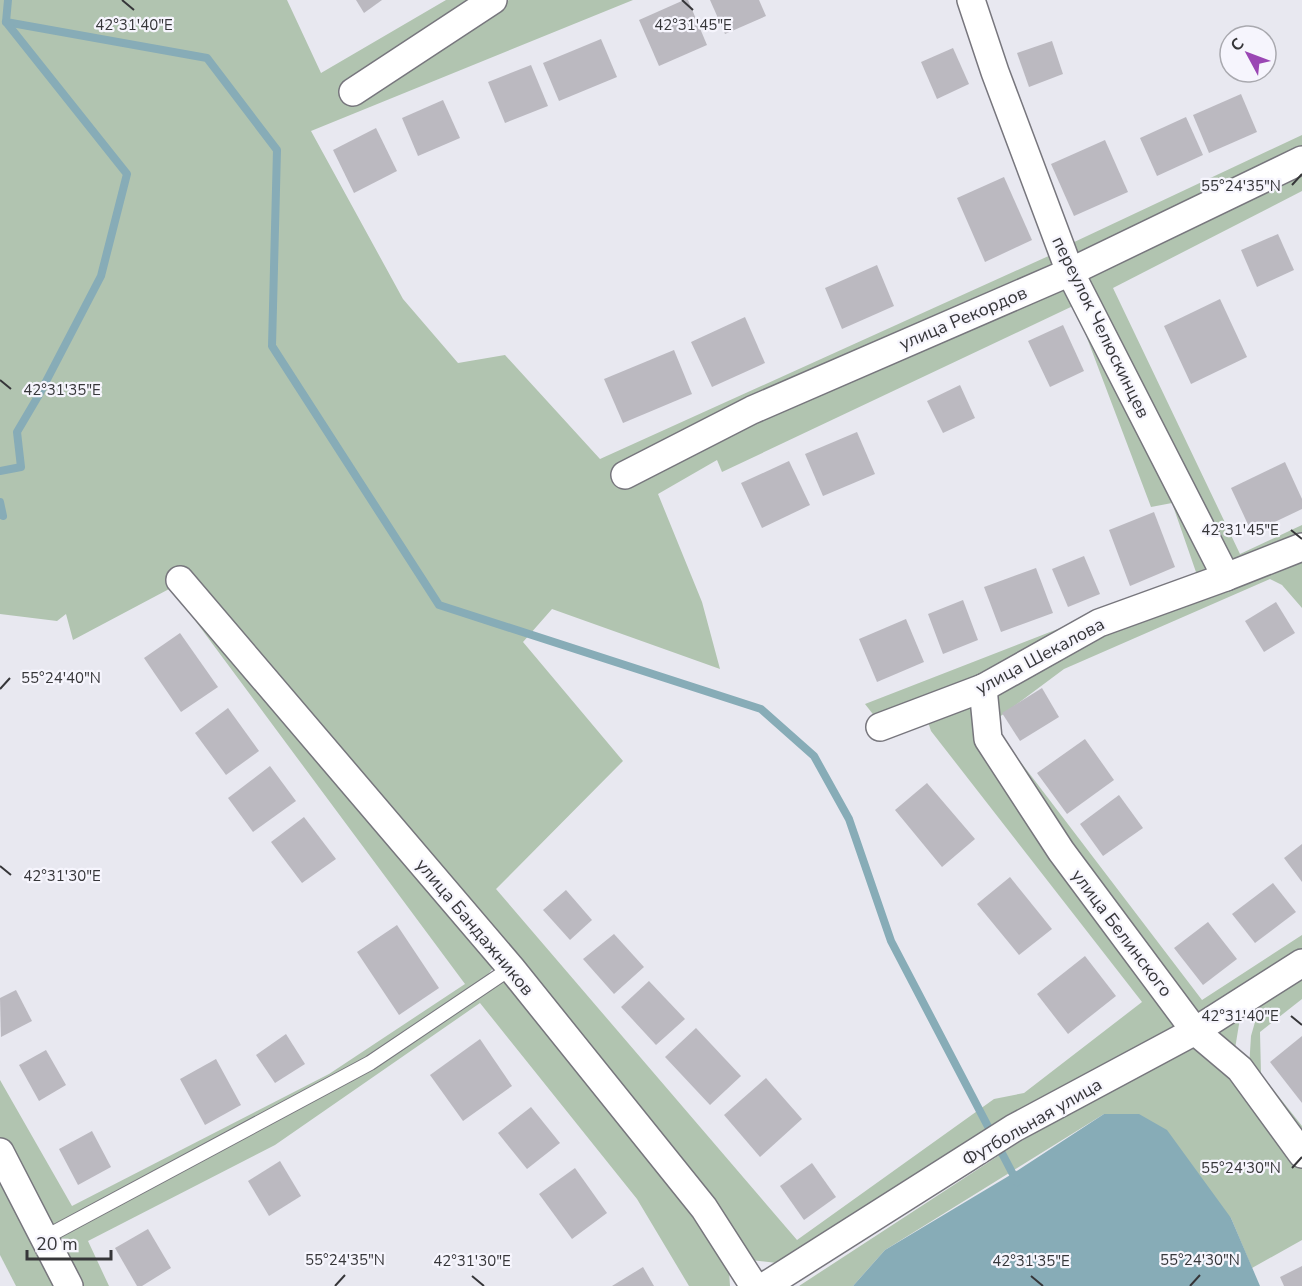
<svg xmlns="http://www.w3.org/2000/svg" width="1302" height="1286" font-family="'Nunito Sans',sans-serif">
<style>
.green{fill:#b1c4b0}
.water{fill:#87acb7}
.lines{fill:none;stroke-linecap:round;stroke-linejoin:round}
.stream{stroke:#87acb7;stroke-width:8}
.building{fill:#bbb9c0}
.service-casing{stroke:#77767d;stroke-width:16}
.minor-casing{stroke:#77767d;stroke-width:30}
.service{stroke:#fff;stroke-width:14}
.minor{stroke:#fff;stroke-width:27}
.ticks{fill:none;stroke:#363639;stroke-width:2}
.labels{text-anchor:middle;stroke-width:4.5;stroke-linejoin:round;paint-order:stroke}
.street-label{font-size:18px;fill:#363639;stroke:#f6f5fd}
.ticks-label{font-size:15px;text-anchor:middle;fill:#363639;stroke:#f6f5fd;stroke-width:4.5;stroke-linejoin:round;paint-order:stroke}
</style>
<rect width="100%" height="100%" fill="#e8e8f0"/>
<!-- green -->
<g class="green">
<path d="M 0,0 L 287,0 L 321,73 L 446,0 L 475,0 L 503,3 L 509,0 L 633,0 L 311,131 L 403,299 L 458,363 L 505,355 L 600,459 L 1053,254 L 1055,268 L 749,402 L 612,470 L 627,483 L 755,416 L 1062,285 L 1075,305 L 722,472 L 717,460 L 658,494 L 702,602 L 720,669 L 552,609 L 523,642 L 623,761 L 496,889 L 797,1240 L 994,1099 L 1024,1093 L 1142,1002 L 931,731 L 926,716 L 980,696 L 982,742 L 1181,1027 L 777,1263 L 750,1260 L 497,963 L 486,977 L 367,1059 L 47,1229 L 0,1137 L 0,1080 L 72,1206 L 329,1074 L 465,984 L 171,588 L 73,640 L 66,614 L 57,621 L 0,614 Z"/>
<path d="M 985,0 L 1070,244 L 1302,135 L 1302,153 L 1074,262 L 1003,68 Z"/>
<path d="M 1302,171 L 1302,191 L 1113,288 L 1240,554 L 1302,525 L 1302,540 L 1229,570 L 1085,278 Z"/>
<path d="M 1076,309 L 1217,573 L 984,680 L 879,722 L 865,704 L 1197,575 L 1172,503 L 1151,507 Z"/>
<path d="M 1302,553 L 1302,608 L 1282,585 L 1270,579 L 1064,669 L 998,718 L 1000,735 L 1202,1000 L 1302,935 L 1302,948 L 1196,1018 L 993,737 L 992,691 L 1104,628 Z"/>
<path d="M 1302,974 L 1302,999 L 1260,1032 L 1261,1074 L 1302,1126 L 1302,1142 L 1249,1068 L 1251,1036 L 1261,1001 Z"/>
<path d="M 509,975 L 694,1214 L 729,1271 L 730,1286 L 689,1286 L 637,1199 L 480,1003 L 275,1145 L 88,1241 L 109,1286 L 77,1286 L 53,1239 Z"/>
<path d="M 1241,1012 L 1234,1055 L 1207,1034 Z"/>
<path d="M 1195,1041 L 1237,1076 L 1302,1166 L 1302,1240 L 1252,1268 L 1231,1218 L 1104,1114 L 885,1250 L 853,1286 L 799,1286 L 1018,1143 Z"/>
<path d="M 0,1165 L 61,1286 L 16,1286 L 0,1255 Z"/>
</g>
<!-- water -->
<path class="water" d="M 1104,1114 L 1139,1114 L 1167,1130 L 1231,1218 L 1260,1286 L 853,1286 L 885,1250 L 1012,1174 Z"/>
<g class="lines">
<!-- stream -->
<g class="stream">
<path d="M 8,0 L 6,22 L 207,58 L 277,150 L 272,346 L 439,605 L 761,709 L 814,756 L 849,819 L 891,941 L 1017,1182"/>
<path d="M 0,471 L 21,467 L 17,432 L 40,393 L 101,276 L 127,174 L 6,22"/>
<path d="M 0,502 L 3,516 L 0,514"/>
</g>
</g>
<!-- building -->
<g class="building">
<path d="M 356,0 L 382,0 L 364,13 Z"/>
<path d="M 684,0 L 688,0 L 707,45 L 659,66 L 639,20 Z"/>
<path d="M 710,0 L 759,0 L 766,16 L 725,34 Z"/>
<path d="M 601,39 L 617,77 L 559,101 L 543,63 Z"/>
<path d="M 1052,41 L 1063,74 L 1029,87 L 1017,53 Z"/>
<path d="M 953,48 L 969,84 L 937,99 L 921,62 Z"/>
<path d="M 531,65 L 548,106 L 505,123 L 488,82 Z"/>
<path d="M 1241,94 L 1257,132 L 1209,153 L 1193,115 Z"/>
<path d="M 443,100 L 460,138 L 418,156 L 402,118 Z"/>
<path d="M 1186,117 L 1203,155 L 1157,176 L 1140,138 Z"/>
<path d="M 376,128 L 397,171 L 354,193 L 333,150 Z"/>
<path d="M 1105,140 L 1128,192 L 1074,216 L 1051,164 Z"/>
<path d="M 1004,177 L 1032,240 L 985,262 L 957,198 Z"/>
<path d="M 1278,234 L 1294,270 L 1257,287 L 1241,250 Z"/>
<path d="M 877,265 L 894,306 L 842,329 L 825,288 Z"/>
<path d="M 1220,299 L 1247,357 L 1191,384 L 1164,326 Z"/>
<path d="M 745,317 L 765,363 L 712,387 L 691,342 Z"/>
<path d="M 1063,325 L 1084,371 L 1050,387 L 1028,341 Z"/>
<path d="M 674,350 L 692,394 L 623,423 L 604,379 Z"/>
<path d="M 960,385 L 975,418 L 943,433 L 927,401 Z"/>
<path d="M 857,432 L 875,474 L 823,496 L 805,454 Z"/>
<path d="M 789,461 L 810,505 L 762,528 L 741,483 Z"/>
<path d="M 1285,462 L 1302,499 L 1302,509 L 1252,533 L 1231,488 Z"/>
<path d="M 1154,512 L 1175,567 L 1130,586 L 1109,530 Z"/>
<path d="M 1084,556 L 1100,594 L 1068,607 L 1052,569 Z"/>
<path d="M 1036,568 L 1053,613 L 1001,632 L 984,587 Z"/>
<path d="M 963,600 L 978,640 L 943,654 L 928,614 Z"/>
<path d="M 1276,602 L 1295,633 L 1264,652 L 1245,621 Z"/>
<path d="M 906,619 L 924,662 L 877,682 L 859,639 Z"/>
<path d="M 180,633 L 218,687 L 181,712 L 144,658 Z"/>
<path d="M 1042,688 L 1059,717 L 1020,741 L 1002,713 Z"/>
<path d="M 228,708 L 259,751 L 226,775 L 195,733 Z"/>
<path d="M 1085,739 L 1114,780 L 1067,814 L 1037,773 Z"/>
<path d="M 270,766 L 296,801 L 253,832 L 228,798 Z"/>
<path d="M 927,783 L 975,839 L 942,867 L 895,810 Z"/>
<path d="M 1119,795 L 1143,828 L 1103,856 L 1080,824 Z"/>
<path d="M 304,817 L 336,859 L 302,883 L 271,842 Z"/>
<path d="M 1302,844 L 1302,882 L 1284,858 Z"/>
<path d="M 1010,877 L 1052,929 L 1019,955 L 977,904 Z"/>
<path d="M 1273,883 L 1296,912 L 1255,943 L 1232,914 Z"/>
<path d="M 566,890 L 592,920 L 570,940 L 543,910 Z"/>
<path d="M 1208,922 L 1237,959 L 1203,985 L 1174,948 Z"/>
<path d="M 397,925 L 439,988 L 399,1015 L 357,952 Z"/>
<path d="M 614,934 L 644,967 L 614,994 L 583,959 Z"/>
<path d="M 1085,956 L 1116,996 L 1068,1034 L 1037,994 Z"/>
<path d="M 649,981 L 685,1019 L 656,1045 L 621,1007 Z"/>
<path d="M 16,990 L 32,1021 L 1,1037 L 0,998 Z"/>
<path d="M 696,1028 L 741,1076 L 710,1105 L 665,1057 Z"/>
<path d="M 286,1034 L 305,1064 L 275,1083 L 256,1055 Z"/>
<path d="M 1302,1036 L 1302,1103 L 1270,1062 Z"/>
<path d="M 480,1039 L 512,1086 L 463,1121 L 430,1075 Z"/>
<path d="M 46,1050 L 66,1085 L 39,1101 L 19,1065 Z"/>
<path d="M 216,1059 L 241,1105 L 205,1125 L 180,1079 Z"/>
<path d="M 766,1078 L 802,1119 L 760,1157 L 724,1115 Z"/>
<path d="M 531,1107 L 560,1143 L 527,1169 L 498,1133 Z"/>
<path d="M 92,1131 L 111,1167 L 78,1185 L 59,1149 Z"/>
<path d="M 280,1161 L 301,1196 L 269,1216 L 248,1181 Z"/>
<path d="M 812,1163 L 836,1197 L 804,1220 L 780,1186 Z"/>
<path d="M 575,1168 L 607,1213 L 572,1239 L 539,1194 Z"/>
<path d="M 148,1229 L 171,1268 L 142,1286 L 137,1286 L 115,1248 Z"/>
<path d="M 1302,1266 L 1302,1286 L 1284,1286 L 1280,1277 Z"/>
<path d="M 643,1267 L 654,1286 L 612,1286 Z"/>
</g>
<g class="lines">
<defs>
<path id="service" d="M 44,1238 L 370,1063 L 511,968"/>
<g id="minor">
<path d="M 971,0 L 995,72 L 1070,272 L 1226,577"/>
<path d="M 353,92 L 493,0"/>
<path d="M 625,475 L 752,410 L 1070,272 L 1302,160"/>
<path d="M 180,580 L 511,968 L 704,1208 L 754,1286"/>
<path d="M 983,688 L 988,739 L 1061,851 L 1195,1031 L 1240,1069 L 1302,1154"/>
<path d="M 880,727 L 983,688 L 1099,623 L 1226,577 L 1302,547"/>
<path d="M 0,1152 L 69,1286"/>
<path d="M 765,1286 L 1014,1128 L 1195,1031 L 1302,963"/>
</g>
</defs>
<!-- service casing -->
<use href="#service" class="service-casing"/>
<!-- minor casing -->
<use href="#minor" class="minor-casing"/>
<!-- service -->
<use href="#service" class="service"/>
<!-- minor -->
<use href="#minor" class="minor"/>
</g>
<!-- ticks -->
<path class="ticks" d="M 122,0 L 134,10M 682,0 L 693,10M 1292,185 L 1302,174M 0,380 L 11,389M 1291,530 L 1302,539M 0,689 L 10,678M 0,866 L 11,875M 1291,1016 L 1302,1025M 1292,1168 L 1302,1157M 472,1276 L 484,1286M 1031,1276 L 1043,1286M 335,1286 L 345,1275M 1190,1286 L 1200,1275"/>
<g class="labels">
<!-- street labels -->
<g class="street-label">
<text transform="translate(963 318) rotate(-23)" y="6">улица Рекордов</text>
<text transform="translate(1101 327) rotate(64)" y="6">переулок Челюскинцев</text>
<text transform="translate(1040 656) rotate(-28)" y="6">улица Шекалова</text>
<text transform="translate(475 927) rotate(50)" y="6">улица Бандажников</text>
<text transform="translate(1122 933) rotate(53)" y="6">улица Белинского</text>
<text transform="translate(1032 1122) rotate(-30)" y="6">Футбольная улица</text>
</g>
</g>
<g class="ticks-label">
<text x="134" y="30">42°31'40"E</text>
<text x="693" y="30">42°31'45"E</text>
<text x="1241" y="191">55°24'35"N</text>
<text x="62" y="395">42°31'35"E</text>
<text x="1240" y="535">42°31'45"E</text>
<text x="61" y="683">55°24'40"N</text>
<text x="62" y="881">42°31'30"E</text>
<text x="1240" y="1021">42°31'40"E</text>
<text x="1241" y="1173">55°24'30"N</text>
<text x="345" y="1265">55°24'35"N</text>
<text x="1200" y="1265">55°24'30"N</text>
<text x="472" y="1266">42°31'30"E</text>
<text x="1031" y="1266">42°31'35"E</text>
</g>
<!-- north arrow -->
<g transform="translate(1248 54) rotate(311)"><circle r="28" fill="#f6f5fd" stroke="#a9a9af" stroke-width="1.5"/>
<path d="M0-4.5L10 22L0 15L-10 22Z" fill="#9a46b4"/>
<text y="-9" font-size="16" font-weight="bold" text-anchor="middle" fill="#363639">С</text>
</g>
<!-- scale -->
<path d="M27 1250v9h84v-9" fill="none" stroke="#363639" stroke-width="3"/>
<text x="36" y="1250" font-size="18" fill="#363639" stroke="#f6f5fd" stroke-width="4.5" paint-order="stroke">20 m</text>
</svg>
